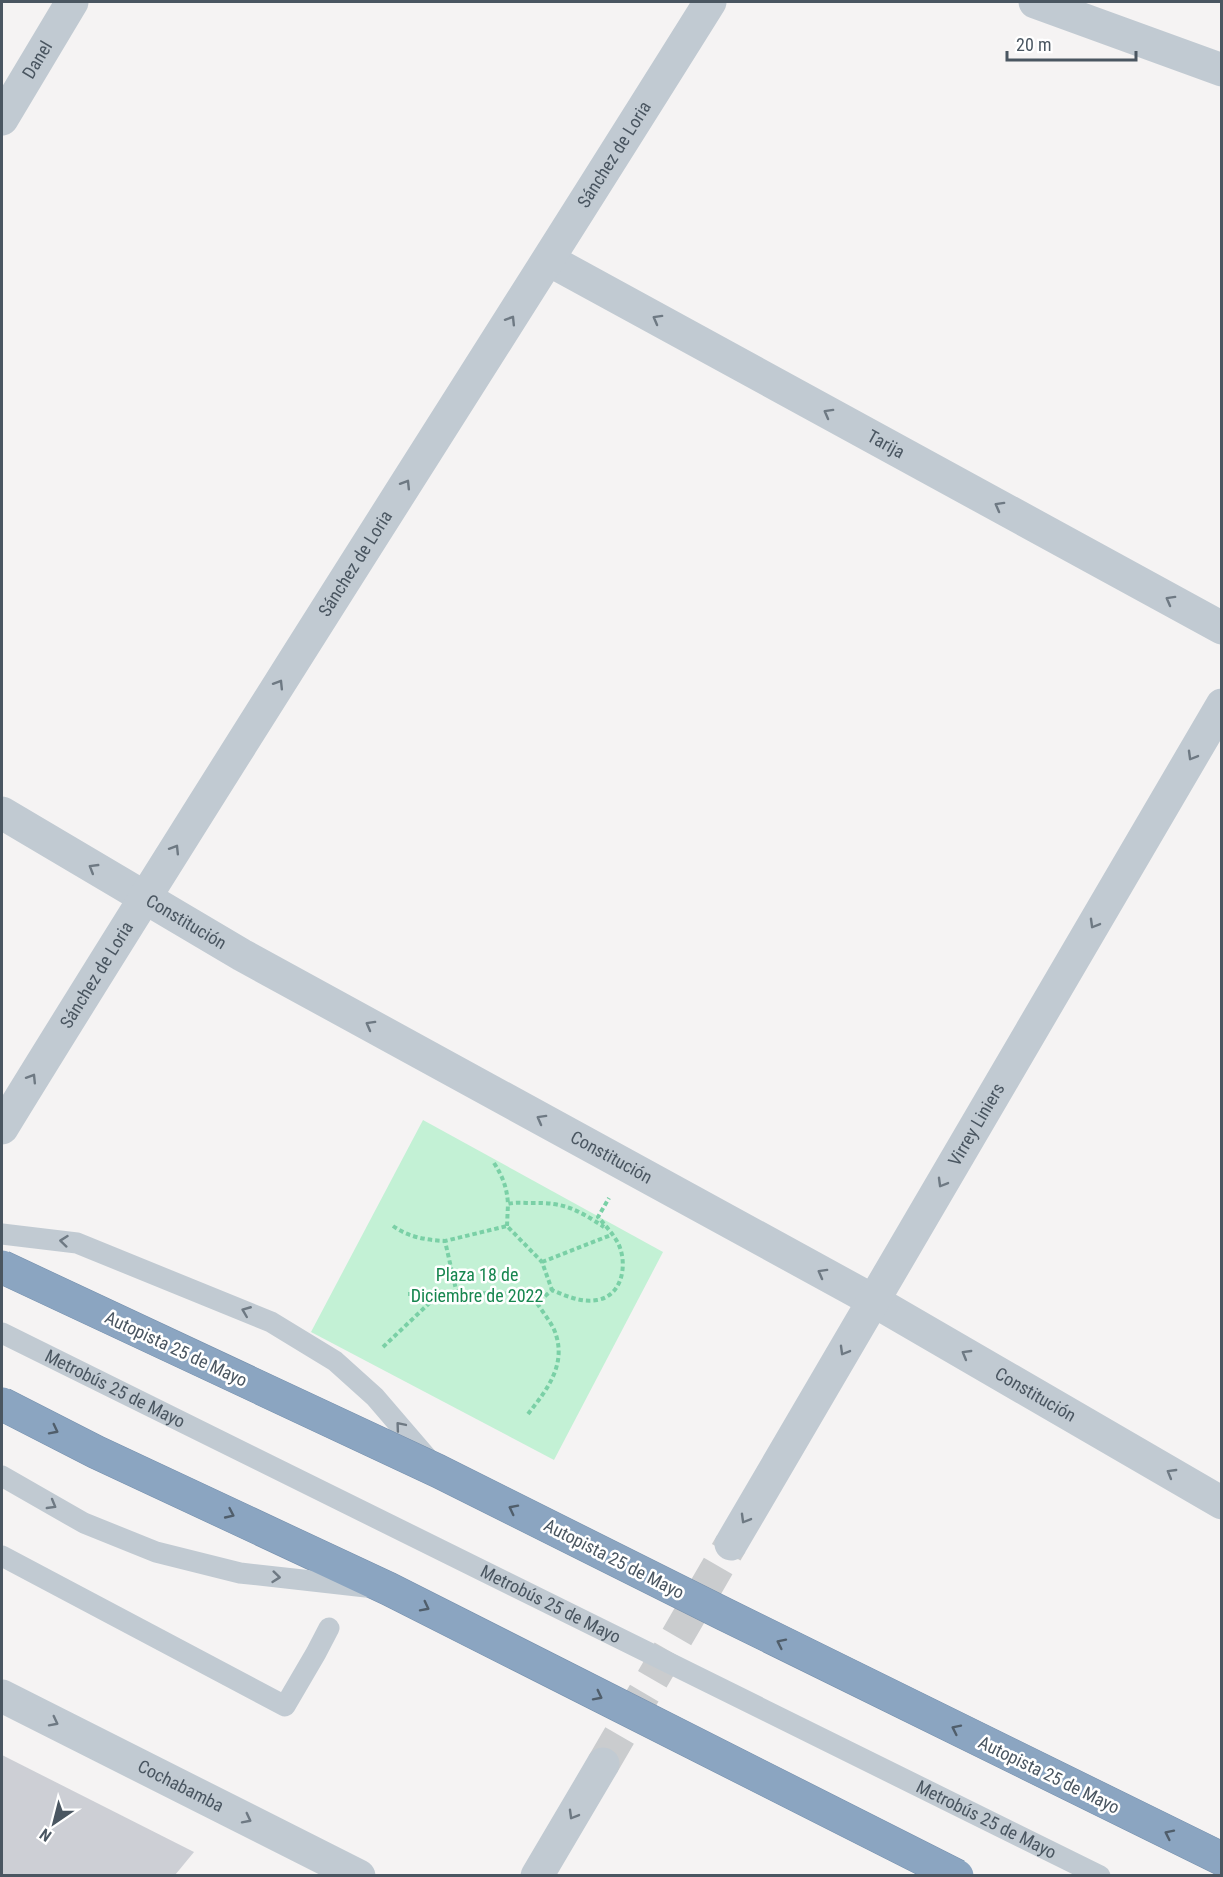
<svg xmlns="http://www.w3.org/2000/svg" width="1223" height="1877" font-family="'Roboto Condensed',sans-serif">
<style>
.green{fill:#c3f1d5}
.building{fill:#cdcfd5}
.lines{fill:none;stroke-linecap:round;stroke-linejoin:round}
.minor-tunnel{stroke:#caccce;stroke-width:33;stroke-dasharray:33 16;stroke-linecap:butt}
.path{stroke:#7ad0a6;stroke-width:4;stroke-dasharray:4.5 3;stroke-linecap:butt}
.service{stroke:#c1cad2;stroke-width:21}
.minor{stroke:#c1cad2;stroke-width:33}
.tertiary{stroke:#c1cad2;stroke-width:33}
.motorway-bridge-casing{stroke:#7690ad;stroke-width:34;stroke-linecap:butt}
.service-bridge{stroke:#c1cad2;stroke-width:21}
.motorway-bridge{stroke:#8ba5c1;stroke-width:33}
.oneway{stroke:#6e7983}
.oneway2{stroke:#505e6b}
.labels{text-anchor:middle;stroke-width:5;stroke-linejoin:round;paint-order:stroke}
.street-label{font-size:18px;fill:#4a5661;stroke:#fff}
.park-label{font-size:18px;fill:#17864f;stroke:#fff}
</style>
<rect width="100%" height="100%" fill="#f5f3f3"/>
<!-- green -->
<path class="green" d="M 423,1120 L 663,1252 L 554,1460 L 311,1332 Z"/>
<!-- building -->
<path class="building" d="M 2,1755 L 194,1852 L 175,1875 L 2,1875 Z"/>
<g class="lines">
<!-- minor-tunnel -->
<path class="minor-tunnel" d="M 603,1764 L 731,1544"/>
<!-- path -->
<g class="path">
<path d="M 494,1163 C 503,1177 507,1188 508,1204"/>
<path d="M 393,1226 C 408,1237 426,1240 445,1241"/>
<path d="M 507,1226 L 508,1204 C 516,1202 524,1203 532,1203 C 564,1202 578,1210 604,1227"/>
<path d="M 542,1262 L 611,1235"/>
<path d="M 408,1294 L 522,1293 L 537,1303 L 552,1290 C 566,1296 582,1303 597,1300 C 623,1296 628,1263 618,1243 C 613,1234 605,1225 598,1217 L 609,1198"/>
<path d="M 457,1294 L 445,1241 L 507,1226 L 542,1262 L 552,1290"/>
<path d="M 383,1347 L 439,1294"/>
<path d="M 528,1414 C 546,1391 566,1366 556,1335 C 553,1324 543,1313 537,1303"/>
</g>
<!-- service -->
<g class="service">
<path d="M 2,1234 L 77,1243 L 271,1322 L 335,1361 L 375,1397 L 430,1461"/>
<path d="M 2,1556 L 285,1706 L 316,1653 L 329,1628"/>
</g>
<!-- minor -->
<g class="minor">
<path id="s1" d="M 2,119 L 72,2"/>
<path id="s2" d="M 549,260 L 1222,628"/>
<path id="s3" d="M 2,813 L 242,955 L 874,1301 L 1222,1503"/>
<path id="s4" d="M 2,1128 C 234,750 475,378 710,2"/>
<path id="s5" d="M 731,1544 L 1222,705"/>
<path id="s6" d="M 2,1696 L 359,1876"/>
<path d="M 537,1876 L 603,1764"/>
</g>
<!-- tertiary -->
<path class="tertiary" d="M 1035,2 L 1222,70"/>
<defs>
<g id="motorway-bridge">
<path d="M 2,1267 L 438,1471 L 724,1614 L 1222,1859"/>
<path d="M 2,1404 L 96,1452 L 389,1589 L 957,1876"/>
</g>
</defs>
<!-- motorway-bridge casing -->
<use href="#motorway-bridge" class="motorway-bridge-casing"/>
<!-- service-bridge -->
<g class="service-bridge">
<path id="s7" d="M 2,1333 L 1100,1876"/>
<path d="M 2,1476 L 84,1523 L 156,1552 L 240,1573 L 366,1587"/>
</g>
<!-- motorway-bridge -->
<use href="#motorway-bridge" class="motorway-bridge"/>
</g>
<!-- one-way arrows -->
<defs><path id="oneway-chevron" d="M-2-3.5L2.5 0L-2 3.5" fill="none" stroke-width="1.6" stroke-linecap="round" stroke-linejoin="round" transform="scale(1.5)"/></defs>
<g class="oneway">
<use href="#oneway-chevron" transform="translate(657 319) rotate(-151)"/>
<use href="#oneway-chevron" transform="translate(511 320) rotate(-58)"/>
<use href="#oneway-chevron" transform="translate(828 413) rotate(-151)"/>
<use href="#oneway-chevron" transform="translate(406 484) rotate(-58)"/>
<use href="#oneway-chevron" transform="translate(999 506) rotate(-151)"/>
<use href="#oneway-chevron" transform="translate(1170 600) rotate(-151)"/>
<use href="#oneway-chevron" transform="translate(279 684) rotate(-58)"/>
<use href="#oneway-chevron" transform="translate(1192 756) rotate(120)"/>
<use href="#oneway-chevron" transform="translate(175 849) rotate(-58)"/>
<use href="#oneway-chevron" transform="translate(93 868) rotate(-149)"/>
<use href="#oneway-chevron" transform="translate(1094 924) rotate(120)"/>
<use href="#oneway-chevron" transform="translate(370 1025) rotate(-151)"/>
<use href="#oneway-chevron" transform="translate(32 1078) rotate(-58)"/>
<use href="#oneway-chevron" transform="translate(541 1119) rotate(-151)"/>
<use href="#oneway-chevron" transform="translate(942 1183) rotate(120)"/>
<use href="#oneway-chevron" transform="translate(64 1241) rotate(-174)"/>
<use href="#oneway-chevron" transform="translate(822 1273) rotate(-151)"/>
<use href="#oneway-chevron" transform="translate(246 1311) rotate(-158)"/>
<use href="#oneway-chevron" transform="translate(844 1351) rotate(120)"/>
<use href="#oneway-chevron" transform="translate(966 1354) rotate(-150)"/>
<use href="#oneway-chevron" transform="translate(400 1426) rotate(-130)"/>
<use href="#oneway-chevron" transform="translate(1171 1473) rotate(-150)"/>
<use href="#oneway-chevron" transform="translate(52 1505) rotate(30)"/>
<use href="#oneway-chevron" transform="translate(745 1519) rotate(120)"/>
<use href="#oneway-chevron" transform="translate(276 1577) rotate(6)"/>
<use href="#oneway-chevron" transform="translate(54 1722) rotate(27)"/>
<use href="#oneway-chevron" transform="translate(573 1815) rotate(120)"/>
<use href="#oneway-chevron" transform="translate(247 1819) rotate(27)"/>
</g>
<g class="oneway2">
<use href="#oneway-chevron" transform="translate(54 1430) rotate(27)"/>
<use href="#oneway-chevron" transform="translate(513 1509) rotate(-153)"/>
<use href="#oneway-chevron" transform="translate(230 1514) rotate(25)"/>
<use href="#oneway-chevron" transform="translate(425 1607) rotate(27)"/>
<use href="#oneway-chevron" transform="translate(781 1643) rotate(-154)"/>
<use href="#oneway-chevron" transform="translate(598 1696) rotate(27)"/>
<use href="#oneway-chevron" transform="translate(956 1729) rotate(-154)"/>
<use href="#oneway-chevron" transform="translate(1169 1834) rotate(-154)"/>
</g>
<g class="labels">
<!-- street labels -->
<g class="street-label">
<text dy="6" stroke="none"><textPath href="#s1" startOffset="69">Danel</textPath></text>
<text dy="6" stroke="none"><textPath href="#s4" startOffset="1150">Sánchez de Loria</textPath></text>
<text dy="6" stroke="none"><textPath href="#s2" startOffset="384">Tarija</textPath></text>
<text dy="6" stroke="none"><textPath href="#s4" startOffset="666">Sánchez de Loria</textPath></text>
<text dy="6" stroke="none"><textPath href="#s3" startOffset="214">Constitución</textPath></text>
<text dy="6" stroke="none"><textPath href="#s4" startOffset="180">Sánchez de Loria</textPath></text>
<text dy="6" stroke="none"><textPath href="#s5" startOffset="486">Virrey Liniers</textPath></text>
<text dy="6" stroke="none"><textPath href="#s3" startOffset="700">Constitución</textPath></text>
<text transform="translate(176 1349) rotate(25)" y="6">Autopista 25 de Mayo</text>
<text dy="6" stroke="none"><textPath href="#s7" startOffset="126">Metrobús 25 de Mayo</textPath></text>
<text dy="6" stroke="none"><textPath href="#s3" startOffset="1186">Constitución</textPath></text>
<text transform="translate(614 1559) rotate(27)" y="6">Autopista 25 de Mayo</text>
<text dy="6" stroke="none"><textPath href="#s7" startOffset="612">Metrobús 25 de Mayo</textPath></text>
<text transform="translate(1049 1775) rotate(26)" y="6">Autopista 25 de Mayo</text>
<text dy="6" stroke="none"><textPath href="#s6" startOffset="200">Cochabamba</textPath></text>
<text dy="6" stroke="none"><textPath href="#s7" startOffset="1098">Metrobús 25 de Mayo</textPath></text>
</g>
<!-- park labels -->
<g class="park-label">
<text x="477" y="1281">Plaza 18 de<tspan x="477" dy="21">Diciembre de 2022</tspan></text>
</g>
</g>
<!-- border -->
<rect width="1223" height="1877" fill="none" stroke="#4a5661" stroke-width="6"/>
<!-- north arrow -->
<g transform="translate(54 1823) rotate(215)" stroke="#ffffff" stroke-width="4.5" paint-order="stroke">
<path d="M0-4.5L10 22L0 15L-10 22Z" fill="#4a5661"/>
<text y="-9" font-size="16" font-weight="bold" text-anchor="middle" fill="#4a5661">N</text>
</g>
<!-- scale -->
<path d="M1007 51v9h129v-9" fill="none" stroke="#4a5661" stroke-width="3"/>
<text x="1016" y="51" font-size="18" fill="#4a5661" stroke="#ffffff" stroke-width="4.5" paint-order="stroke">20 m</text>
</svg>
